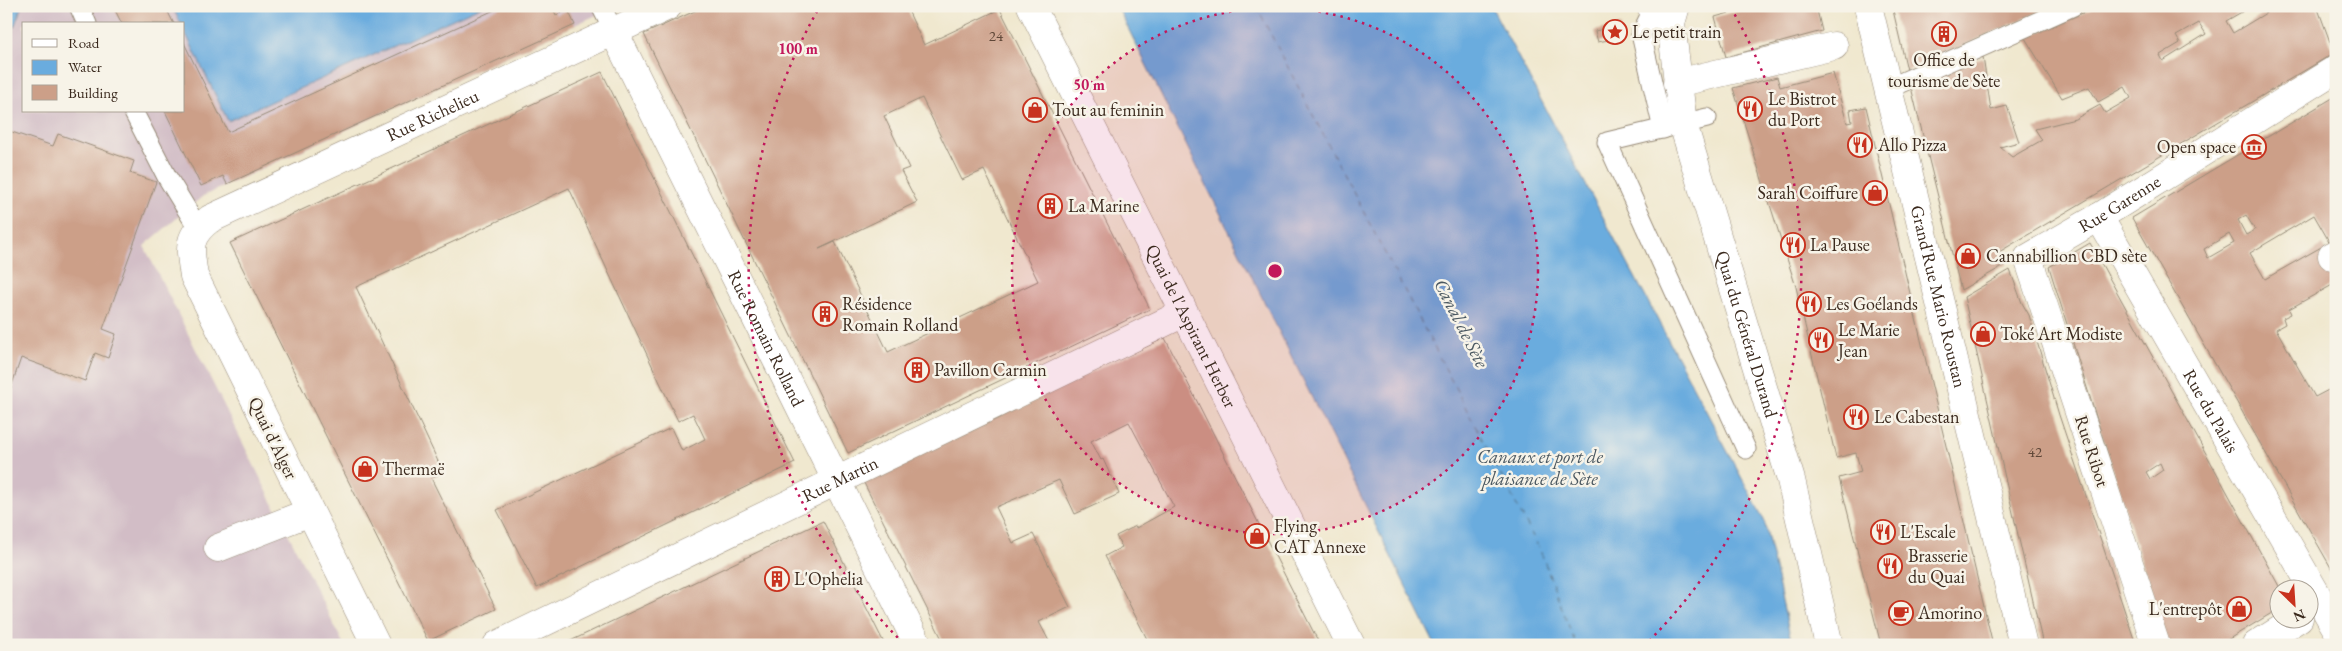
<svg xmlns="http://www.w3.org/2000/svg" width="2342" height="651" font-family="'EB Garamond',serif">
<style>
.industrial{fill:#d2bdc6}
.water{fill:#6aacde;stroke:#526b7e}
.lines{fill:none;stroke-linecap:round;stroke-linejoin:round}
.ferry{stroke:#4b5861;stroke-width:1;stroke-dasharray:6 5;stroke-linecap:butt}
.building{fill:#cc9f88;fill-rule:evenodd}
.service-casing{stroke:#968976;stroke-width:21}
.pedestrian-casing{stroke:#968976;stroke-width:29}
.minor-casing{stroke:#968976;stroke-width:29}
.secondary-casing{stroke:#968976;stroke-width:29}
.service{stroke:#fff;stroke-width:19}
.pedestrian{stroke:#fff;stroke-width:28}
.minor{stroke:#fff;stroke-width:28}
.secondary{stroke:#fff;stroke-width:28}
.ring{fill:none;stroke:#c2185b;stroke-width:2.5;stroke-dasharray:2.5 5}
.labels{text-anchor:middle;stroke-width:5;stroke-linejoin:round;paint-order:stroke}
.number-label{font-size:15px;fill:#5f4738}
.poi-label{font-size:18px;fill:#3b2a1e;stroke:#f7f3e8;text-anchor:start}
.street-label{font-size:18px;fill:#3b2a1e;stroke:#f7f3e8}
.water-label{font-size:19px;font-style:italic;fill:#4b5861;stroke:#f7f3e8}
.centre{fill:#c2185b;stroke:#f7f3e8;stroke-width:2.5}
.ring-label{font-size:15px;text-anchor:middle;font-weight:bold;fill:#c2185b;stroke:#f7f3e8;stroke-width:5;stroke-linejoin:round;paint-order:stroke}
</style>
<rect width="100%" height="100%" fill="#f7f3e8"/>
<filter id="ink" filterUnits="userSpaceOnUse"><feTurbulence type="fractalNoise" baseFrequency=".02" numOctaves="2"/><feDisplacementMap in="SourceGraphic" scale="10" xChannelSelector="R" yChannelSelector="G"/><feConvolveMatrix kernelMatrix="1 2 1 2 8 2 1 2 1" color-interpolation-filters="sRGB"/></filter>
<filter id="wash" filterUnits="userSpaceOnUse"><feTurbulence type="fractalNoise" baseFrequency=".0096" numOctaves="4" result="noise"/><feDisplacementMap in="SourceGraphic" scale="20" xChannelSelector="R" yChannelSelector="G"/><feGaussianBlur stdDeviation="1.12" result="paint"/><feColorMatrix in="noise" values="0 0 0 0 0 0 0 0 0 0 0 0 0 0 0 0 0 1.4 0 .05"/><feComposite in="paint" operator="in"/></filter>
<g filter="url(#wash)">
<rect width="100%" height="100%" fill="#f0e8cf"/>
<!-- industrial -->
<path class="industrial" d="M 22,6 L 172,6 L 181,24 L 24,24 L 24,111 L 184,111 L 184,30 L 228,121 L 482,6 L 616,6 L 203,196 L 144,246 L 344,645 L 6,645 L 6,48 Z"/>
<!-- water -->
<g class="water">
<path d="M 6,6 L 22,6 L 6,48 Z"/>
<path d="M 172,6 L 482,6 L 228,121 L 184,30 L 184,24 L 181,24 Z"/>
<path d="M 1117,6 L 1491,6 L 1764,520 L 1792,645 L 1435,645 Z"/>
</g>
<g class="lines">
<!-- ferry -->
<path class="ferry" d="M 1256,6 L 1540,550 L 1576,645"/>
</g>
<g id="blocks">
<!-- building -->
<g class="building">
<path d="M 113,6 L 165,6 L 174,24 L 122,24 Z"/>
<path d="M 503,6 L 552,6 L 556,15 L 568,10 L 575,25 L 227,184 L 223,176 L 201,186 L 165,111 L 184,111 L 184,43 L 228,132 Z"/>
<path d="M 706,6 L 906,6 L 924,45 L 1000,9 L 1150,309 L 848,453 L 644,34 ZM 922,98 L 962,180 L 984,170 L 1038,281 L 888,352 L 835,242 L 819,249 L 917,202 L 901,171 L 909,168 L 884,116 Z"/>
<path d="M 1754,6 L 1816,6 L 1822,31 L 1726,57 L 1715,17 Z"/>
<path d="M 1892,6 L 2053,6 L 1907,70 Z"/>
<path d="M 2099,6 L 2252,6 L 2226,21 L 2233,33 L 2266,13 L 2263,6 L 2317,6 L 2334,53 L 1999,252 L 2007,264 L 1961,290 L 1911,87 L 1983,57 L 1991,110 L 2007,106 L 2019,142 L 2000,147 L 2012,157 L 2042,140 L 2035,129 L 2075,119 L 2100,105 L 2105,113 L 2131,98 L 2125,87 L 2098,102 L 2089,87 L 2062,98 L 2025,38 ZM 2199,23 L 2206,34 L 2163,61 L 2160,55 L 2180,43 L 2176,36 Z"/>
<path d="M 1620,25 L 1623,37 L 1598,42 L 1595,31 Z"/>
<path d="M 602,72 L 795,463 L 537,588 L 497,510 L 671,428 L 682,451 L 705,439 L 693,414 L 678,421 L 569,188 L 356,287 L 443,472 L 431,478 L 496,609 L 428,641 L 230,243 Z"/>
<path d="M 1833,73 L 1847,123 L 1852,122 L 1850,110 L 1866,107 L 1993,645 L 1881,645 L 1839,478 L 1861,472 L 1856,453 L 1836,458 L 1796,287 L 1733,88 L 1777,77 L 1780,87 Z"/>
<path d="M 2336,96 L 2336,240 L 2330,243 L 2314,215 L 2250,253 L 2265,279 L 2323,246 L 2336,267 L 2336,283 L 2289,309 L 2291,314 L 2283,318 L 2285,324 L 2276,329 L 2315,397 L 2336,386 L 2334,573 L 2132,218 ZM 2246,215 L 2255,230 L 2246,235 L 2238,220 ZM 2229,234 L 2234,243 L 2208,258 L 2204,249 Z"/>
<path d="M 6,130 L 53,146 L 58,134 L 134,161 L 130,173 L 156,182 L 103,329 L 116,334 L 108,358 L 95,353 L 85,381 L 21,358 L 7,399 Z"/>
<path d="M 2090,243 L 2280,588 L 2280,608 L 2219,645 L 2168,645 L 2049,267 ZM 2160,463 L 2163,470 L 2150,479 L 2146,472 Z"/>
<path d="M 2010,270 L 2022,303 L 2029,315 L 2059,415 L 2136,645 L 2043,645 L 1964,297 Z"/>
<path d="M 1165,338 L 1320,645 L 1150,645 L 1105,556 L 1122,547 L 1116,536 L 1136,526 L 1136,528 L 1174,507 L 1129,422 L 1091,441 L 1101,460 L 1103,459 L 1119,494 L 1075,514 L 1059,480 L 996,507 L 1013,543 L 1033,534 L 1070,607 L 1039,622 L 1051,645 L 945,645 L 862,479 Z"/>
<path d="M 823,521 L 885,645 L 562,645 L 659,599 Z"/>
</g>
</g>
</g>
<g filter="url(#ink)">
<use href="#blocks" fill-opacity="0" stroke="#968976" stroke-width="1"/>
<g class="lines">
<defs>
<g id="service">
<path d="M 79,6 L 87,24"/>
<path d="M 601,6 L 614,32"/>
<path d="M 1655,6 L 1641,34 L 1663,129"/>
<path d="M 1887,89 L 2073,6"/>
<path d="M 133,111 L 167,177 L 198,228"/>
<path d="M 1707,118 L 1607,142 L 1746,449"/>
</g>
<path id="pedestrian" d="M 1677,83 L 1834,46"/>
<g id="minor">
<path id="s1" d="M 1031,6 L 1351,645"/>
<path d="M 1651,6 L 1671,23"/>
<path id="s2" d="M 614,32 L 918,645"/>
<path id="s3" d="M 2099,217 L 2336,628"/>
<path d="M 2332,256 L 2336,254"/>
<path d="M 218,548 L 310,512"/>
<path id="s4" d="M 376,645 L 194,276 C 190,249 186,237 210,219 L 668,6"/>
<path id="s5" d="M 497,645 L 1184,313"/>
<path id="s6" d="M 2156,645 L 2028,258 L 2099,217 L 2336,69"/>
<path d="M 2256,645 L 2299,618"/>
</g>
<g id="secondary">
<path id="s7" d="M 1676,6 L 1671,23 L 1683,124 L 1791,480 L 1829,645"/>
<path id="s8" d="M 1868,6 L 2023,645"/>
</g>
</defs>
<!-- service casing -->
<use href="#service" class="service-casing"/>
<!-- pedestrian casing -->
<use href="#pedestrian" class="pedestrian-casing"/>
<!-- minor casing -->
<use href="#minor" class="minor-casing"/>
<!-- secondary casing -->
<use href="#secondary" class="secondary-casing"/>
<!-- service -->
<use href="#service" class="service"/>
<!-- pedestrian -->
<use href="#pedestrian" class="pedestrian"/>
<!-- minor -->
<use href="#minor" class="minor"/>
<!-- secondary -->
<use href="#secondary" class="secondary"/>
</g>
</g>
<!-- distance rings -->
<circle cx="1275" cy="271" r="263" fill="#c2185b" fill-opacity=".12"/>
<g class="ring">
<circle cx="1275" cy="271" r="263"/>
<path d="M903 643A526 526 0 0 1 819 8M1731 8A526 526 0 0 1 1647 643"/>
</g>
<!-- icons -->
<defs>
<symbol id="sight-ring" viewBox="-11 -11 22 22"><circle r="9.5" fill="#f7f3e8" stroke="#c8321e" stroke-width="1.5"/><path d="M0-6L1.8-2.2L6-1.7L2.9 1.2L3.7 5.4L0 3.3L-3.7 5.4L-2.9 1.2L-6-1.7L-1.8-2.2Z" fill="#c8321e"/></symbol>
<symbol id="building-ring" viewBox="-11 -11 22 22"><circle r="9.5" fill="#f7f3e8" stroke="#c8321e" stroke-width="1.5"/><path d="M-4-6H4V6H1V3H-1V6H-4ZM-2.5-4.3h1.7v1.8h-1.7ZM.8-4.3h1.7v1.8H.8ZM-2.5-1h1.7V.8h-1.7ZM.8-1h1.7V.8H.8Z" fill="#c8321e"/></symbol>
<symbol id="restaurant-ring" viewBox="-11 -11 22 22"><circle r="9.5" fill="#f7f3e8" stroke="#c8321e" stroke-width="1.5"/><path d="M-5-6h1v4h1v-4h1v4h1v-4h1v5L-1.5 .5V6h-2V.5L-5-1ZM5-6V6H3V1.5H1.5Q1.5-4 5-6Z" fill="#c8321e"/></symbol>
<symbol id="shop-ring" viewBox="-11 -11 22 22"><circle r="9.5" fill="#f7f3e8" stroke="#c8321e" stroke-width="1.5"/><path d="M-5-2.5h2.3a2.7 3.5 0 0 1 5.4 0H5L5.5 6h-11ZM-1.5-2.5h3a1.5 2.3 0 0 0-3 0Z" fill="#c8321e"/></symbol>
<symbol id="museum-ring" viewBox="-11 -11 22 22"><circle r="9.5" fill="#f7f3e8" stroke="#c8321e" stroke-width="1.5"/><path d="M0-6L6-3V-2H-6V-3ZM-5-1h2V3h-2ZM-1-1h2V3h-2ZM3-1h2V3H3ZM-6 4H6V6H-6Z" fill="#c8321e"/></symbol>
<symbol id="cafe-ring" viewBox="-11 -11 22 22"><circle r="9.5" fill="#f7f3e8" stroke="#c8321e" stroke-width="1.5"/><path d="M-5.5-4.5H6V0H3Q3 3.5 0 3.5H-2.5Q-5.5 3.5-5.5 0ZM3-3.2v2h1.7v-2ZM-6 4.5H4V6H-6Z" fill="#c8321e"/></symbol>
</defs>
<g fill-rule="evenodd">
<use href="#sight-ring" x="1601" y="18" width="28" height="28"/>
<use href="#building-ring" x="1930" y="20" width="28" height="28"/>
<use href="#restaurant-ring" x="1736" y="95" width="28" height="28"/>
<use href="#shop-ring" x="1021" y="96" width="28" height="28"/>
<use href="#restaurant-ring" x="1846" y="131" width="28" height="28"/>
<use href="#museum-ring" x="2240" y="133" width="28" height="28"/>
<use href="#shop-ring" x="1861" y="179" width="28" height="28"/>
<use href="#building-ring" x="1036" y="192" width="28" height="28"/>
<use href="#restaurant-ring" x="1779" y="231" width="28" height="28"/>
<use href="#shop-ring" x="1954" y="242" width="28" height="28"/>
<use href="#restaurant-ring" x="1795" y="290" width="28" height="28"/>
<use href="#building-ring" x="811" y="300" width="28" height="28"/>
<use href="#shop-ring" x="1969" y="320" width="28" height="28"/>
<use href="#restaurant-ring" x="1807" y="326" width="28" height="28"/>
<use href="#building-ring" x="903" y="356" width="28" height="28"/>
<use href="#restaurant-ring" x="1842" y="403" width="28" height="28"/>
<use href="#shop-ring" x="351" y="455" width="28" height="28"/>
<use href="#restaurant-ring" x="1869" y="518" width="28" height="28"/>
<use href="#shop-ring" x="1243" y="522" width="28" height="28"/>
<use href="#restaurant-ring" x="1876" y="552" width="28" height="28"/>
<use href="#building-ring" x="763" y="565" width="28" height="28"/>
<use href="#shop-ring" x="2225" y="595" width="28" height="28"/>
<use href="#cafe-ring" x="1887" y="599" width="28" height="28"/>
</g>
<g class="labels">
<!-- number labels -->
<g class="number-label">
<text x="996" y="41">24</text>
<text x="2035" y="457">42</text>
</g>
<!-- poi labels -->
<g class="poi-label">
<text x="1632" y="38">Le petit train</text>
<text x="1944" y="66" text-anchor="middle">Office de<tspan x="1944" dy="21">tourisme de Sète</tspan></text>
<text x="1768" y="105">Le Bistrot<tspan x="1768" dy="21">du Port</tspan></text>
<text x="1052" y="116">Tout au feminin</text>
<text x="1878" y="151">Allo Pizza</text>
<text x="2236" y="153" text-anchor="end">Open space</text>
<text x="1858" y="199" text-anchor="end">Sarah Coiffure</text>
<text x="1068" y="212">La Marine</text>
<text x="1810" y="251">La Pause</text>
<text x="1986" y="262">Cannabillion CBD sète</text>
<text x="842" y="310">Résidence<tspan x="842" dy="21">Romain Rolland</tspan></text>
<text x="1826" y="310">Les Goélands</text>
<text x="1838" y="336">Le Marie<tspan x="1838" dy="21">Jean</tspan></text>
<text x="2000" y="340">Toké Art Modiste</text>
<text x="934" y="376">Pavillon Carmin</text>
<text x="1874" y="423">Le Cabestan</text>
<text x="382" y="475">Thermaë</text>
<text x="1274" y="532">Flying<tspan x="1274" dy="21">CAT Annexe</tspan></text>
<text x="1900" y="538">L'Escale</text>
<text x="1908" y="562">Brasserie<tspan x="1908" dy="21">du Quai</tspan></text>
<text x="794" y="585">L'Ophelia</text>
<text x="2222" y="615" text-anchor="end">L'entrepôt</text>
<text x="1918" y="619">Amorino</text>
</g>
<!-- street labels -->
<g class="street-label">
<text dy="6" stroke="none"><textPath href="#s4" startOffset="721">Rue Richelieu</textPath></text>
<text dy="6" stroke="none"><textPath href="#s6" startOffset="514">Rue Garenne</textPath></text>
<text dy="6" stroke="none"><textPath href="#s8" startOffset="299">Grand'Rue Mario Roustan</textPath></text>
<text dy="6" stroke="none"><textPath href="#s1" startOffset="358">Quai de l'Aspirant Herber</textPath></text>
<text dy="6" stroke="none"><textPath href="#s7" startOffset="339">Quai du Général Durand</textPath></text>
<text dy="6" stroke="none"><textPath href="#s2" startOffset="342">Rue Romain Rolland</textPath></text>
<text dy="6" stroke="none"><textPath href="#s3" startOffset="224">Rue du Palais</textPath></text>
<text transform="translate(273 438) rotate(64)" y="6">Quai d'Alger</text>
<text transform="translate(2092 451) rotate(72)" y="6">Rue Ribot</text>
<text dy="6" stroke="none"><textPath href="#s5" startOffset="381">Rue Martin</textPath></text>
</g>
<!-- water labels -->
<g class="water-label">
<text transform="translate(1462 323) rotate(63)" y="7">Canal de Sète</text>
<text x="1540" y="463">Canaux et port de<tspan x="1540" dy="22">plaisance de Sète</tspan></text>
</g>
</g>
<circle cx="1275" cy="271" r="8" class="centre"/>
<g class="ring-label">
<text x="798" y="54">100 m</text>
<text x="1089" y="90">50 m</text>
</g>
<!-- margin -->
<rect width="2342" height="651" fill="none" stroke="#f7f3e8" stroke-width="25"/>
<!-- legend -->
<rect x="22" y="22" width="162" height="90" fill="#f7f3e8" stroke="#aca397"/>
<rect x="32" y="39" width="25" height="8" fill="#ffffff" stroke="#aca397"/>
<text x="68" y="48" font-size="15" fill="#3b2a1e">Road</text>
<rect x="32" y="60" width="25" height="15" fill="#6aacde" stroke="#aca397"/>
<text x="68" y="72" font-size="15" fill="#3b2a1e">Water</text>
<rect x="32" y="85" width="25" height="15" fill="#cc9f88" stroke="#aca397"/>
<text x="68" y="98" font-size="15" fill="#3b2a1e">Building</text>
<!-- north arrow -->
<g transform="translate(2294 604) rotate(155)"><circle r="24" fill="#f7f3e8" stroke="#aca397"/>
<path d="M0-4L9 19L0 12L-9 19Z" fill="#c8321e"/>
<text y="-8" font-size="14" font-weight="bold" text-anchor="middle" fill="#3b2a1e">N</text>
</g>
</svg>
